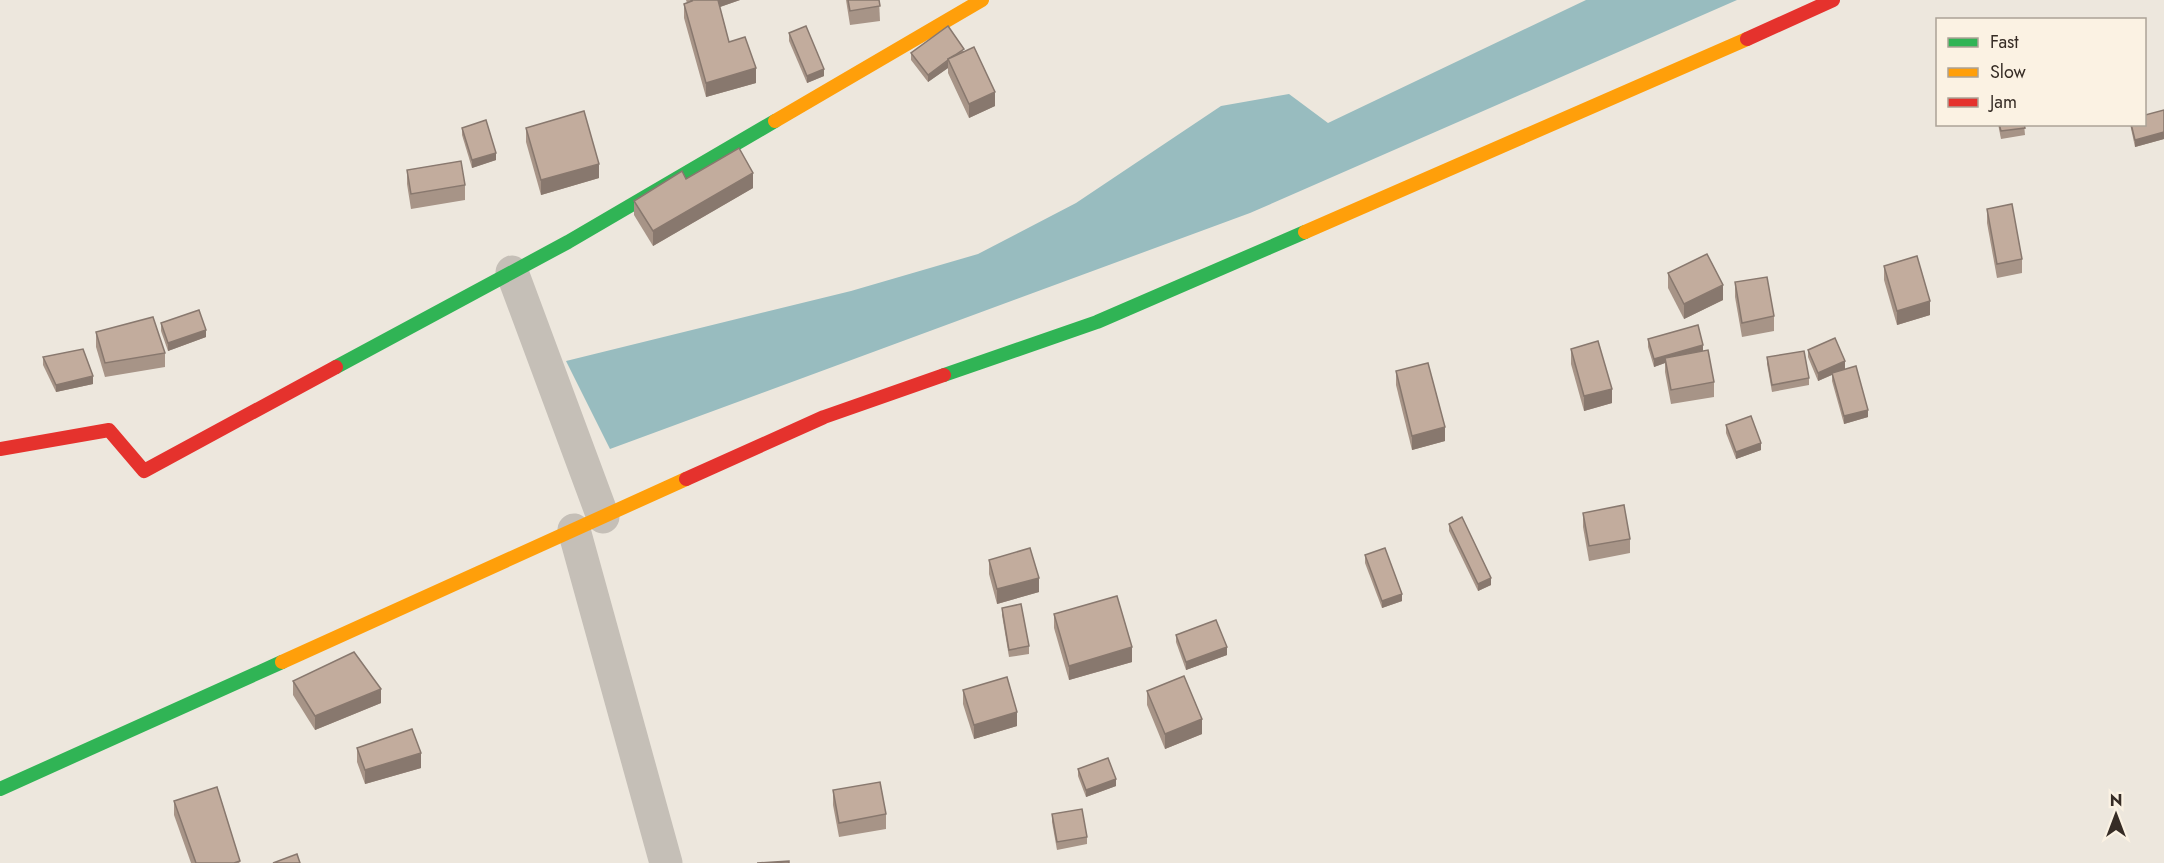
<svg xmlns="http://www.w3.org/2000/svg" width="2164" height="863" font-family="Jost,sans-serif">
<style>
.water{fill:#98bcbf}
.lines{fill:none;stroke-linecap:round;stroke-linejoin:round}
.street{stroke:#c5bfb7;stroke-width:33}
.fast{stroke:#30b455;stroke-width:14}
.slow{stroke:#ff9f0a;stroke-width:14}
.jam{stroke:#e5322d;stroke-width:14}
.wall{fill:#a79487}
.shaded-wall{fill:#88786e}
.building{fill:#c2ac9d;stroke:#88786e;stroke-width:1.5}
</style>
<rect width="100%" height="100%" fill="#ede7dd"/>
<!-- water -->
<path class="water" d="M 1586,0 L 1737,0 L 1250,213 L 610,449 L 566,361 L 851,291 L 978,254 L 1076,203 L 1221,106 L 1289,94 L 1328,123 Z"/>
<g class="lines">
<!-- street -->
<g class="street">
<path d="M 512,272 L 603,517"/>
<path d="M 574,530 L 666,863"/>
</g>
<!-- fast -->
<g class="fast">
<path d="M 336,367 L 568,242 L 775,121"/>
<path d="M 944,375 L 1097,322 L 1305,232"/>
<path d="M 0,789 L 282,662"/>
</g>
<!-- slow -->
<g class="slow">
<path d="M 775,121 L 982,0"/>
<path d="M 1305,232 L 1747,39"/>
<path d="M 282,662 L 686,479"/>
</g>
<!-- jam -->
<g class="jam">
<path d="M 1747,39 L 1833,0"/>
<path d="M 0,449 L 109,430 L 144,471 L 336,367"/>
<path d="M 686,479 L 824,417 L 944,375"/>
</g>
</g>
<!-- wall -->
<g class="wall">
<path d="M 686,0 L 740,0 L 720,7 L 729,42 L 756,83 L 706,97 L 684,18 L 684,4 L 687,3 Z"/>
<path d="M 846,0 L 879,0 L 880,21 L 850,25 Z"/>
<path d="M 789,33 L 824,76 L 807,83 L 789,41 Z"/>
<path d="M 964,51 L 995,106 L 969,118 L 948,73 L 948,68 L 928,82 L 911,60 L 911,53 Z"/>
<path d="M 2164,110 L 2164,139 L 2135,147 L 2130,124 L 2145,124 Z"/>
<path d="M 1998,124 L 2024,124 L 2025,135 L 2001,139 Z"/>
<path d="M 462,128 L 496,160 L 472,168 L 462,135 Z"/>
<path d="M 526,128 L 599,178 L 541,195 L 526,142 Z"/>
<path d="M 407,170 L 465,185 L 465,200 L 411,209 L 407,184 Z"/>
<path d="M 686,179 L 753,188 L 653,246 L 634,215 L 634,201 Z"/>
<path d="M 1987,209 L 2022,259 L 2022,273 L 1997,278 L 1987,223 Z"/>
<path d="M 1884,266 L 1930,315 L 1897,325 L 1884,280 Z"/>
<path d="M 1668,273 L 1723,300 L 1684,319 L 1668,288 Z"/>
<path d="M 1735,282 L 1774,316 L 1774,331 L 1742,337 L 1735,297 Z"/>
<path d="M 161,323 L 206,337 L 168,351 L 161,331 Z"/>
<path d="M 96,332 L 165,353 L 165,367 L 105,377 L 96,347 Z"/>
<path d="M 1648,339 L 1703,351 L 1714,382 L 1714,397 L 1671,404 L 1665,372 L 1665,363 L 1654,367 L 1648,347 Z"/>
<path d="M 1571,349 L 1612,403 L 1584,411 L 1571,364 Z"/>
<path d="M 1808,350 L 1845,369 L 1841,371 L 1868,417 L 1844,424 L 1832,381 L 1832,375 L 1818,381 L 1808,357 Z"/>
<path d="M 43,357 L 93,384 L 56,392 L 43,365 Z"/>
<path d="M 1767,357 L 1809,378 L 1809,385 L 1772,392 L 1767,364 Z"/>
<path d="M 1396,371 L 1445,441 L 1412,450 L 1396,385 Z"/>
<path d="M 1726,425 L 1761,450 L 1736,459 L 1726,433 Z"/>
<path d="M 1583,513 L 1630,539 L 1630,553 L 1589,561 L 1583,527 Z"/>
<path d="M 1449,524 L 1491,585 L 1478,591 L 1449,531 Z"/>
<path d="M 1365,555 L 1402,601 L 1382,608 L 1365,563 Z"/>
<path d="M 989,560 L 1039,592 L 997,604 L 989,574 Z"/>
<path d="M 1002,608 L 1029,646 L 1029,654 L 1009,657 L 1002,615 Z"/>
<path d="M 1054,614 L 1132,662 L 1069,680 L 1054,628 Z"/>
<path d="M 1176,635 L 1227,655 L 1186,670 L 1176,642 Z"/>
<path d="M 293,681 L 381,703 L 315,730 L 293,695 Z"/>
<path d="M 963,690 L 1017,726 L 974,739 L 963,704 Z"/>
<path d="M 1147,691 L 1202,734 L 1165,749 L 1147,705 Z"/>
<path d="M 357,748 L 421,768 L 365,784 L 357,762 Z"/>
<path d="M 1078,769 L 1116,786 L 1086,797 L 1078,776 Z"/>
<path d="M 833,790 L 886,814 L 886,829 L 839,837 L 833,805 Z"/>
<path d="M 174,801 L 240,863 L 191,863 L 174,815 Z"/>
<path d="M 1052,814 L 1087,837 L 1087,844 L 1057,850 L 1052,822 Z"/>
</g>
<!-- shaded-wall -->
<g class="shaded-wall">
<path d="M 717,0 L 740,0 L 717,8 Z"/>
<path d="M 948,61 L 948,68 L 928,82 L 928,75 Z"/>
<path d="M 756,68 L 756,83 L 706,97 L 706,83 Z"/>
<path d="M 824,69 L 824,76 L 807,83 L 807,76 Z"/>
<path d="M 995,92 L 995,106 L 969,118 L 969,104 Z"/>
<path d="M 2164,132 L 2164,139 L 2135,147 L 2135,140 Z"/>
<path d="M 496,153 L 496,160 L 472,168 L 472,160 Z"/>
<path d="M 599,164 L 599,178 L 541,195 L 541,180 Z"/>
<path d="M 753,173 L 753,188 L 653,246 L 653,231 Z"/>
<path d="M 1723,285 L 1723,300 L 1684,319 L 1684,304 Z"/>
<path d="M 1930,301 L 1930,315 L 1897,325 L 1897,311 Z"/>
<path d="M 206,330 L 206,337 L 168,351 L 168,343 Z"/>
<path d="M 1703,345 L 1703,352 L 1665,358 L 1665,363 L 1654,367 L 1654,359 Z"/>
<path d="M 1845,361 L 1845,369 L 1818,381 L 1818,373 Z"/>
<path d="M 93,376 L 93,384 L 56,392 L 56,385 Z"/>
<path d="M 1612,389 L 1612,403 L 1584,411 L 1584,396 Z"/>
<path d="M 1868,410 L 1868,417 L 1844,424 L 1844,416 Z"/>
<path d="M 1445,427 L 1445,441 L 1412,450 L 1412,436 Z"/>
<path d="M 1761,443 L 1761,450 L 1736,459 L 1736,452 Z"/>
<path d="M 1039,578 L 1039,592 L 997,604 L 997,589 Z"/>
<path d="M 1491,578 L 1491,585 L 1478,591 L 1478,584 Z"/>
<path d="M 1402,594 L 1402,601 L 1382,608 L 1382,601 Z"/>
<path d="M 1132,647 L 1132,662 L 1069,680 L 1069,666 Z"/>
<path d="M 1227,647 L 1227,655 L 1186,670 L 1186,662 Z"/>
<path d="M 381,689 L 381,703 L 315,730 L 315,716 Z"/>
<path d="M 1017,712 L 1017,726 L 974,739 L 974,725 Z"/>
<path d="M 1202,719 L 1202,734 L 1165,749 L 1165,734 Z"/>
<path d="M 421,753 L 421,768 L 365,784 L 365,770 Z"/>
<path d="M 1116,779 L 1116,786 L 1086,797 L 1086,790 Z"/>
</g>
<!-- building -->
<g class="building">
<path d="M 691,0 L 718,0 L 729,42 L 745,37 L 756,68 L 706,83 L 684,4 L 692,1 Z"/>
<path d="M 848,0 L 879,0 L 880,6 L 850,11 Z"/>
<path d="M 806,26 L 824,69 L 807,76 L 789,33 Z"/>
<path d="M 948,26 L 964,49 L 955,55 L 948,59 L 948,60 L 928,75 L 911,53 Z"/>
<path d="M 974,47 L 995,92 L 969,104 L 948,59 Z"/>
<path d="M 2164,110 L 2164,132 L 2135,140 L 2131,124 L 2145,124 L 2145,115 Z"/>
<path d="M 584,111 L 599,164 L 541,180 L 526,128 Z"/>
<path d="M 486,120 L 496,153 L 472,160 L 462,128 Z"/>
<path d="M 1999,124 L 2024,124 L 2025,128 L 2001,131 Z"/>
<path d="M 739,148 L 753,173 L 653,231 L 634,201 L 682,171 L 686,179 Z"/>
<path d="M 461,161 L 465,185 L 411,194 L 407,170 Z"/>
<path d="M 2012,204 L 2022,259 L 1997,264 L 1987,209 Z"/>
<path d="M 1707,254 L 1723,285 L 1684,304 L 1668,273 Z"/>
<path d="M 1917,256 L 1930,301 L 1897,311 L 1884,266 Z"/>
<path d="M 1767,277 L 1774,316 L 1742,323 L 1735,282 Z"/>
<path d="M 199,310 L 206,330 L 168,343 L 161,323 Z"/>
<path d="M 153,317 L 165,353 L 105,363 L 96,332 Z"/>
<path d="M 1698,325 L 1703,345 L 1654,359 L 1648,339 Z"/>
<path d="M 1835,338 L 1845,361 L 1818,373 L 1808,350 Z"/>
<path d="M 1598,341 L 1612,389 L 1584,396 L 1571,349 Z"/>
<path d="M 83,349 L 93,376 L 56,385 L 43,357 Z"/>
<path d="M 1708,350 L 1714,382 L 1671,390 L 1665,358 Z"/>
<path d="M 1804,351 L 1809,378 L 1772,385 L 1767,357 Z"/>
<path d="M 1428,363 L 1445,427 L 1412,436 L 1396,371 Z"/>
<path d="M 1856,366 L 1868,410 L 1844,416 L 1832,373 Z"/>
<path d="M 1751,416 L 1761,443 L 1736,452 L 1726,425 Z"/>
<path d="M 1624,505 L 1630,539 L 1589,546 L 1583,513 Z"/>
<path d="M 1462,517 L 1491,578 L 1478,584 L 1449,524 Z"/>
<path d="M 1030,548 L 1039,578 L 997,589 L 989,560 Z"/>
<path d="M 1385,548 L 1402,594 L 1382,601 L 1365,555 Z"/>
<path d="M 1117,596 L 1132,647 L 1069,666 L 1054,614 Z"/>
<path d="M 1021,604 L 1029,646 L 1009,650 L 1002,608 Z"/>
<path d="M 1216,620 L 1227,647 L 1186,662 L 1176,635 Z"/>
<path d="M 354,652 L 381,689 L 315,716 L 293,681 Z"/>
<path d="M 1184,676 L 1202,719 L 1165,734 L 1147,691 Z"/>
<path d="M 1007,677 L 1017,712 L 974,725 L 963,690 Z"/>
<path d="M 412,729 L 421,753 L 365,770 L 357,748 Z"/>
<path d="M 1108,758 L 1116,779 L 1086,790 L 1078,769 Z"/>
<path d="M 880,782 L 886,814 L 839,823 L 833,790 Z"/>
<path d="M 217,787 L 240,861 L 234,863 L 196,863 L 174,801 Z"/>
<path d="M 1082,809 L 1087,837 L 1057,842 L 1052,814 Z"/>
<path d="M 297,854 L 300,863 L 273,863 Z"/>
<path d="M 789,861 L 789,863 L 757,863 Z"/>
</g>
<!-- legend -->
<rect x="1936" y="18" width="210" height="108" fill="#fbf2e3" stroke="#aca397" stroke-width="1.5"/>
<rect x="1948" y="38" width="30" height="9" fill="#30b455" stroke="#aca397" stroke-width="1.5"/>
<text x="1990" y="48" font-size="18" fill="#362c25">Fast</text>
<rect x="1948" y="68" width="30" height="9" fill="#ff9f0a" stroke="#aca397" stroke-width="1.5"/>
<text x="1990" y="78" font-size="18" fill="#362c25">Slow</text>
<rect x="1948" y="98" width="30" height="9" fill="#e5322d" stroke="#aca397" stroke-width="1.5"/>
<text x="1990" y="108" font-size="18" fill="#362c25">Jam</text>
<!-- north arrow -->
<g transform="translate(2116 815)" stroke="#fbf2e3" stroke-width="4.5" paint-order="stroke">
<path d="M0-4.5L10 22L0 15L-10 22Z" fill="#362c25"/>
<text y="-9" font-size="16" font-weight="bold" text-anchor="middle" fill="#362c25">N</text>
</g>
</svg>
